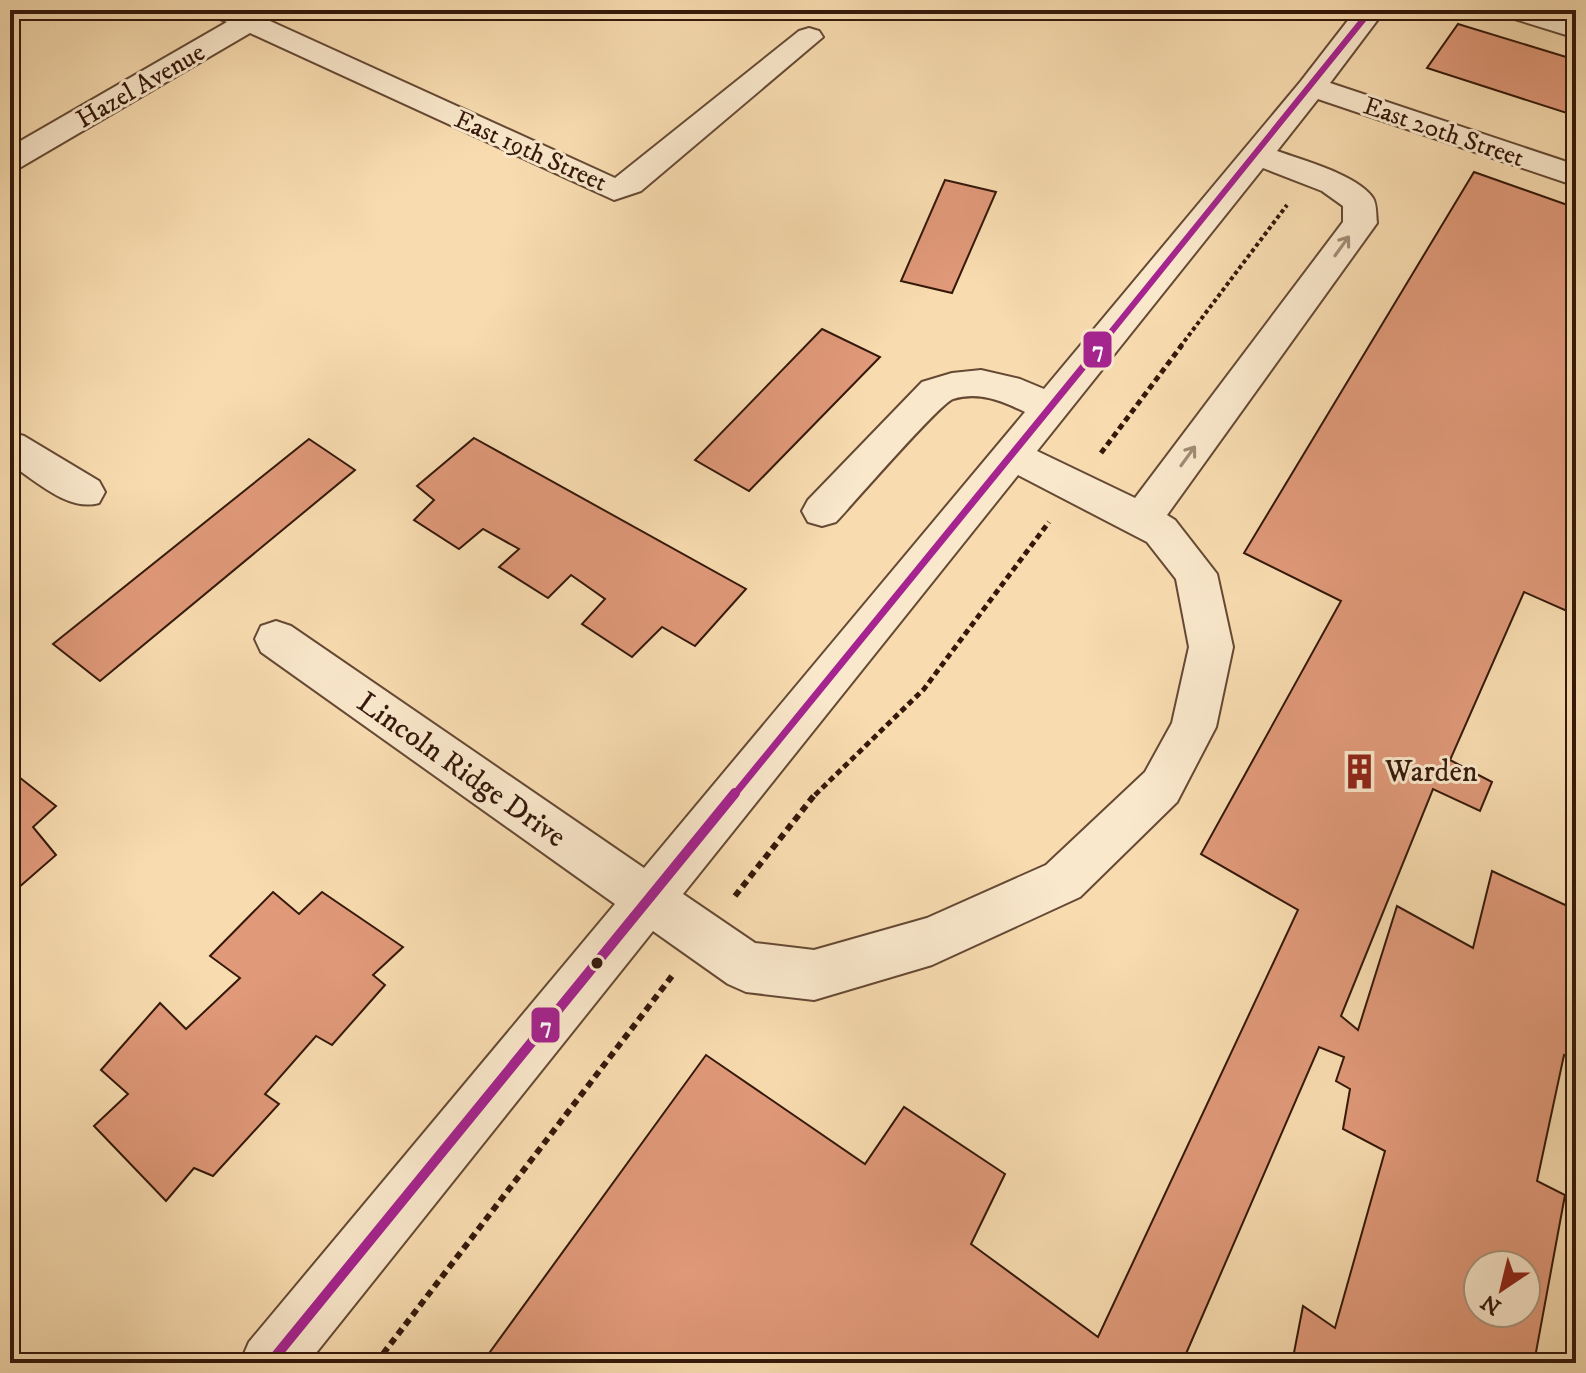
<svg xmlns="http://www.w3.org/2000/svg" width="1586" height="1373" font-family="'IM FELL DW Pica',serif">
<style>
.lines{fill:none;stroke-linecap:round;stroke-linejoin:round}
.stream{fill:#747a68;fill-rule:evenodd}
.building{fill:#e09979;stroke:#34180a;stroke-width:2;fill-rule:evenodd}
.minor-casing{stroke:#654934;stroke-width:4}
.path-far2{stroke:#34180a;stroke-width:4;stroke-dasharray:4 3;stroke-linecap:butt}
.path-far1{stroke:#34180a;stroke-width:5;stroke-dasharray:6 4;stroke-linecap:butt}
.path{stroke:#34180a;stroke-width:6;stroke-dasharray:7 5;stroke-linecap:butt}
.minor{fill:#fae8cc;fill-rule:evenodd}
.bus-1-far2-casing{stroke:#fae8cc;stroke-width:10}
.bus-1-far1-casing{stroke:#fae8cc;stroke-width:13}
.bus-1-casing{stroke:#fae8cc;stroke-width:16}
.bus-1-far2{stroke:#a5248f;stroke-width:6}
.bus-1-far1{stroke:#a5248f;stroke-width:7}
.bus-1{stroke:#a5248f;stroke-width:10}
.oneway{stroke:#a18a75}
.bus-dot{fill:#34180a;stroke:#fae8cc;stroke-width:3}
.labels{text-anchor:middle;stroke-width:6;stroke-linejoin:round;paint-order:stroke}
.far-street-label{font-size:26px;fill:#34180a;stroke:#fae8cc}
.street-label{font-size:30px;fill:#34180a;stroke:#fae8cc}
.poi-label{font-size:30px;fill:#34180a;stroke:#fae8cc;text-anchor:start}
.line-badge{stroke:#fae8cc;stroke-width:3}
.badge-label{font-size:22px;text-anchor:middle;font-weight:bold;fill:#fff}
</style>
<rect width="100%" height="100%" fill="#f8dcb0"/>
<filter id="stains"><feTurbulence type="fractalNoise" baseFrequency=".0025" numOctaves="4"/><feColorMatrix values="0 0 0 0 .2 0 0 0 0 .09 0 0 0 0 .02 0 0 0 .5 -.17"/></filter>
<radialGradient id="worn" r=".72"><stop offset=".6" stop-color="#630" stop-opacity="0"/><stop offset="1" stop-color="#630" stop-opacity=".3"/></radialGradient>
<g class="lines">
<!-- stream -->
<path class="stream" d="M 1271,10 L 1281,10 L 1283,16 L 1274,18 Z"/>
</g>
<!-- building -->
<g class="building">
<path d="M 1458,24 L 1576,60 L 1576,116 L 1427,68 Z"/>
<path d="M 1474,172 L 1576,208 L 1576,615 L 1524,592 L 1450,760 L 1492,782 L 1480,811 L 1433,789 L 1341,1016 L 1358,1030 L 1397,906 L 1473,948 L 1492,871 L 1576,910 L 1576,1062 L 1564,1055 L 1537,1181 L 1565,1195 L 1534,1363 L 1292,1363 L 1303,1306 L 1335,1328 L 1385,1151 L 1343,1129 L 1350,1089 L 1336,1081 L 1344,1057 L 1319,1047 L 1182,1363 L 482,1363 L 706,1055 L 865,1164 L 904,1107 L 1005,1174 L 971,1244 L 1098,1337 L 1298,910 L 1201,854 L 1341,601 L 1244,553 ZM 1478,1265 L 1526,1265 L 1526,1313 L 1478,1313 Z"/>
<path d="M 945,180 L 996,192 L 952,293 L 901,281 Z"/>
<path d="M 822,329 L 880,357 L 749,491 L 695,460 Z"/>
<path d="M 474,438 L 746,589 L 695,646 L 662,627 L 632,657 L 582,624 L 605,599 L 571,575 L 548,598 L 499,567 L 519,549 L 483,529 L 459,549 L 414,520 L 434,500 L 417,486 Z"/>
<path d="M 309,439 L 355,470 L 100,681 L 53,644 Z"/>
<path d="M 10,770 L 56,806 L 33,827 L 56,855 L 10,895 Z"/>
<path d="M 273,892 L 299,914 L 322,892 L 403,947 L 373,975 L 385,985 L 332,1045 L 316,1036 L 265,1094 L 279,1104 L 213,1176 L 194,1168 L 166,1201 L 94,1126 L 128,1094 L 101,1070 L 160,1003 L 186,1029 L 240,978 L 210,956 Z"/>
</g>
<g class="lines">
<defs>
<g id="minor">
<path d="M 209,10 L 280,10 L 270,21 L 615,178 L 799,31 L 809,28 L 819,31 L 823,37 L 641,191 L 614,200 L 250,33 L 21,167 L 10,170 L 10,147 L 227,22 L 213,16 Z"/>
<path d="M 1356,10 L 1385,10 L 1330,83 L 1576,165 L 1576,186 L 1318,99 L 1277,151 C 1302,160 1358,175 1373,198 C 1377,205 1376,215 1377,223 L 1167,515 L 1175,520 L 1217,574 L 1233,647 L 1216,727 L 1177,802 L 1080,897 L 932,965 L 814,1000 L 746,992 L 728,984 L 653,931 L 308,1363 L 240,1363 L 249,1342 L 615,904 L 261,652 L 255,639 L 261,626 L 276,621 L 291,626 L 644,868 L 1025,412 C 1002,401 979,391 953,399 C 940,403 853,504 836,522 L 822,526 L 808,522 L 802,511 L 808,500 L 922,382 L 952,373 L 981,370 L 1020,379 L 1044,389 L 1301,81 ZM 1263,168 L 1322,191 L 1343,206 L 1343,222 L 1135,498 L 1037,451 ZM 1018,475 L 1147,542 L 1176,579 L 1189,647 L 1172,723 L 1145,772 L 1046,865 L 927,918 L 814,950 L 755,943 L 683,894 Z"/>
<path d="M 1501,10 L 1544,10 L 1576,20 L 1576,38 L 1505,16 Z"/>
<path d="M 10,432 L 24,436 L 99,481 L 105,492 L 99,503 C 68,512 35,480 10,464 Z"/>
</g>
</defs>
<!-- minor casing -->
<use href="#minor" class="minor-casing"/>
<!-- path-far2 -->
<path class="path-far2" d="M 1180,347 L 1287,205"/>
<!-- path-far1 -->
<g class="path-far1">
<path d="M 1101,453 L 1182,345"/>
<path d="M 815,795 L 924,689 L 1049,522"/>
</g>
<!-- path -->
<g class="path">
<path d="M 735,896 L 816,793"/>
<path d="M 376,1363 L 672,976"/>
</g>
<!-- minor -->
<use href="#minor" class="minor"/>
<defs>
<path id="bus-1-far2" d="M 1099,347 L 1371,10"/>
<path id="bus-1-far1" d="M 734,795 L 1101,345"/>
<path id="bus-1" d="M 270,1363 L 735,793"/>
</defs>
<!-- bus-1-far2 casing -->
<use href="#bus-1-far2" class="bus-1-far2-casing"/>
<!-- bus-1-far1 casing -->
<use href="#bus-1-far1" class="bus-1-far1-casing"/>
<!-- bus-1 casing -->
<use href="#bus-1" class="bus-1-casing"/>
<!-- bus-1-far2 -->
<use href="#bus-1-far2" class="bus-1-far2"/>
<!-- bus-1-far1 -->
<use href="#bus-1-far1" class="bus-1-far1"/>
<!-- bus-1 -->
<use href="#bus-1" class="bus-1"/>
</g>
<!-- one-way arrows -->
<defs><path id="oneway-shaft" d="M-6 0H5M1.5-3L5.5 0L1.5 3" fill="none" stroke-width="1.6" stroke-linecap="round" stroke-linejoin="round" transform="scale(2)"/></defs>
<g class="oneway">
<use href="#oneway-shaft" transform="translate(1342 246) rotate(-54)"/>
<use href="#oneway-shaft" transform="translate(1188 456) rotate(-54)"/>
</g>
<!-- icons -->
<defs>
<symbol id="building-bare" viewBox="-9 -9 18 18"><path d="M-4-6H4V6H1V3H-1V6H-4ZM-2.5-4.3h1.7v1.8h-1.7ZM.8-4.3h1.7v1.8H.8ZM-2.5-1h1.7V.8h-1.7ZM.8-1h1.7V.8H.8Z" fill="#8f2418" stroke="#fae8cc" stroke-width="2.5" paint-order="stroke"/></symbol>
</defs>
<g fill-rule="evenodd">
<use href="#building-bare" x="1334" y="746" width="51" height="51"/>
</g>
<!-- markers -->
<circle class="bus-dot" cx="597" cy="963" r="7"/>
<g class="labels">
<!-- far-street labels -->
<g class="far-street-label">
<text transform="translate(140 85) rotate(-30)" y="9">Hazel Avenue</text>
<text transform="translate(1444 131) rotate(19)" y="9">East 20th Street</text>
<text transform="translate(531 150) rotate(24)" y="9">East 19th Street</text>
</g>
<!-- street labels -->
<g class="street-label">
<text transform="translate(462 769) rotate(35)" y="10">Lincoln Ridge Drive</text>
</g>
<!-- poi labels -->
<g class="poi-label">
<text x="1385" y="781">Warden</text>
</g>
</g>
<g class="line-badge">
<rect x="1082" y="330" width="31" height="39" rx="8" fill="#a5248f"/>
<rect x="530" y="1006" width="31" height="38" rx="8" fill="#a5248f"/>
</g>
<g class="badge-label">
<text x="1098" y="357">7</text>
<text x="546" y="1033">7</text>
</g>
<!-- margin -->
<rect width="1586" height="1373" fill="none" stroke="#f8dcb0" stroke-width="40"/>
<rect x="12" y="12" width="1562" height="1349" fill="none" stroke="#34180a" stroke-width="4"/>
<rect x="20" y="20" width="1546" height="1333" fill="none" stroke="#34180a" stroke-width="2"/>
<!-- north arrow -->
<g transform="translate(1502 1289) rotate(215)"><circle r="38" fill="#fae8cc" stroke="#ab957e" stroke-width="2"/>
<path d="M0-6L14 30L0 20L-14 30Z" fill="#8f2418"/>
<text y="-12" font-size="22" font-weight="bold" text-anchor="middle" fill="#34180a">N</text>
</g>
<rect width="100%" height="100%" filter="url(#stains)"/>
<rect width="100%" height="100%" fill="url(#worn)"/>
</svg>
